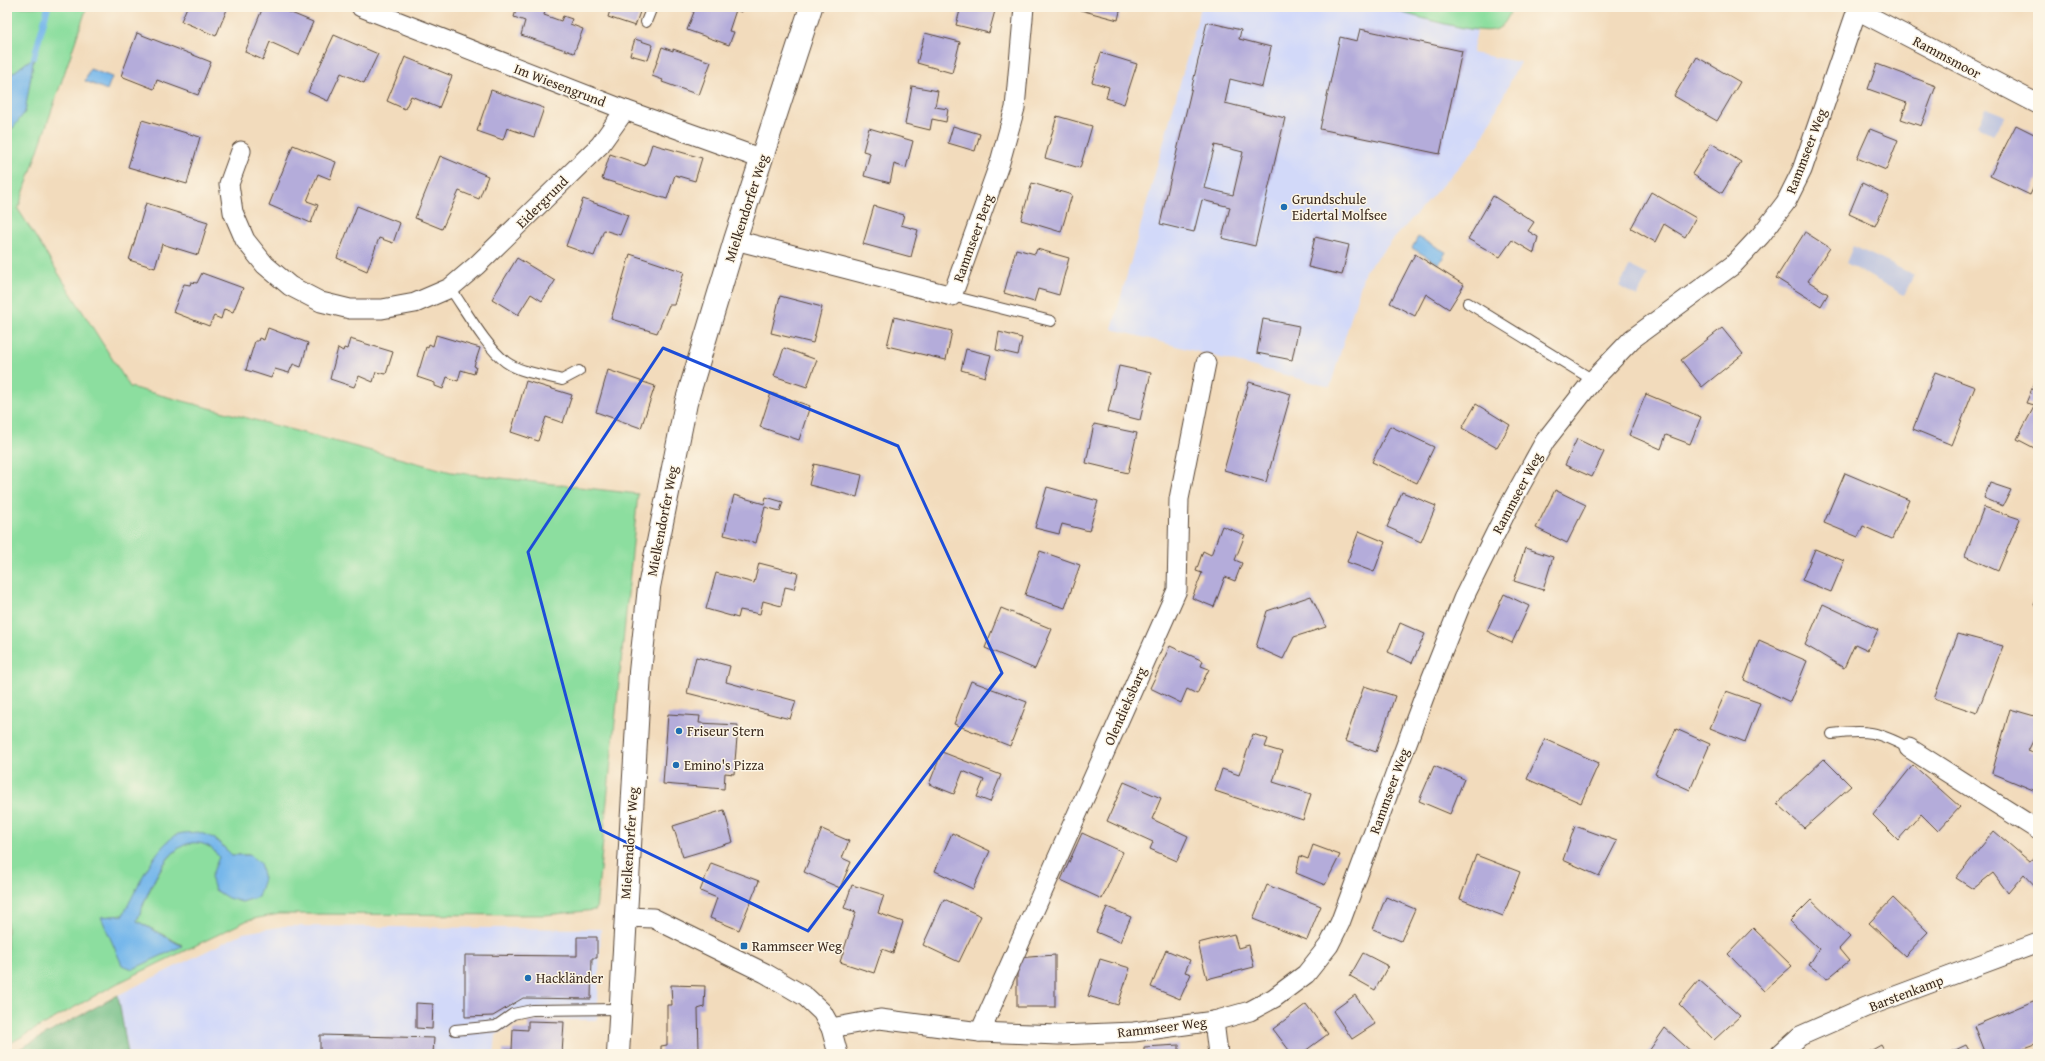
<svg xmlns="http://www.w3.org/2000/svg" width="2045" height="1061" font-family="'Gentium Book Plus',serif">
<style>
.built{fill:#d2d9f9}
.industrial{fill:#bcc3de}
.green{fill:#8cde9f;stroke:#64845e;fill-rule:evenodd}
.forest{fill:#71bd86;stroke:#567452}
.water{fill:#76b7eb;stroke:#587084}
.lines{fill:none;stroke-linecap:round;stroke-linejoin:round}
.stream{stroke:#76b7eb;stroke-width:6}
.building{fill:#b4acda;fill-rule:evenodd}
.lane-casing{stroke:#564536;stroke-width:12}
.street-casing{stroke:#564536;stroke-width:21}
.secondary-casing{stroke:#564536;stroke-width:24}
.lane{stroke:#fff;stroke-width:10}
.street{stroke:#fff;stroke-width:19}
.secondary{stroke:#fff;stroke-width:22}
.marked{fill:none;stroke:#1d4ed8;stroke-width:3;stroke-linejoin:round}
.poi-dot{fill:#1f6fb2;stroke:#fcf5e5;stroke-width:1.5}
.labels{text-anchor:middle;stroke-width:3;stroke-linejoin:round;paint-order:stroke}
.street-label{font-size:14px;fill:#3b2a1e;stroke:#fcf5e5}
.poi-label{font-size:14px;fill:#3b2a1e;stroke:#fcf5e5;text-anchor:start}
</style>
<rect width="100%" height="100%" fill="#fcf5e5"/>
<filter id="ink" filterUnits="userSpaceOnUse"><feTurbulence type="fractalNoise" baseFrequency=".025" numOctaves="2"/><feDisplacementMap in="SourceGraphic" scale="8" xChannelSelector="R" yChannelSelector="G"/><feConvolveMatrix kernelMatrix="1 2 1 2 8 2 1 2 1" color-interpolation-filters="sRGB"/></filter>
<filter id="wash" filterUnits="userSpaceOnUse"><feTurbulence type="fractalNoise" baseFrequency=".012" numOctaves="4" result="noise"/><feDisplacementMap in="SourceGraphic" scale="16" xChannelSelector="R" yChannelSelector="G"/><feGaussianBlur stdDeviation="0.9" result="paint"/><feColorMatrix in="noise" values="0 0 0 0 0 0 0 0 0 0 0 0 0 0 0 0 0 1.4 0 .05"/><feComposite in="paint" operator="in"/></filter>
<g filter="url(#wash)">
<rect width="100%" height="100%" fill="#f2dbbc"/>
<!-- built -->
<g class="built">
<path d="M 1201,7 L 1382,7 L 1477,31 L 1472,53 L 1520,62 L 1480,143 L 1365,271 L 1330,387 L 1112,329 Z"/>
<path d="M 285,926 L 601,929 L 597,1020 L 522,1020 L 496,1035 L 494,1054 L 128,1054 L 118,995 L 243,933 Z"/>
</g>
<!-- industrial -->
<g class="industrial">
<path d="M 1986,108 L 2006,116 L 1993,135 L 1978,126 Z"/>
<path d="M 1853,246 L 1914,275 L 1904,295 L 1846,263 Z"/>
<path d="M 1630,266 L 1648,275 L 1637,297 L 1619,286 Z"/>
</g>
<!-- green -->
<g class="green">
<path d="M 7,7 L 87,7 L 18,209 L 130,387 L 451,472 L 638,494 L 596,910 L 545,915 L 279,914 L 248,920 L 116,984 L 7,1045 L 7,128 L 13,128 L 34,58 L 10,75 L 7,74 ZM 178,834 L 214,838 L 232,855 L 249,855 L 219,857 C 216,853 213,848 208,846 C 171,826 147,896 137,921 L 182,945 L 102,917 L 123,915 Z"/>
<path d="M 1382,7 L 1512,7 C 1509,16 1504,28 1494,30 C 1476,35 1404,13 1382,7 Z"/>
</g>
<!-- forest -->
<path class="forest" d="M 118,995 L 128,1054 L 10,1054 Z"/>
<!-- water -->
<g class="water">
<path d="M 34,57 L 25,112 L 13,128 L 7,128 L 7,74 L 10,75 Z"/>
<path d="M 90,69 L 112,77 L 107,90 L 85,81 Z"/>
<path d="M 1418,237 L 1446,252 L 1439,264 L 1412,248 Z"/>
<path d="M 198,832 L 214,838 L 232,855 L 249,855 L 260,863 L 264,879 L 258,897 L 242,902 L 228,898 L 215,890 L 211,877 L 219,857 C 216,853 212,848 208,846 C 170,827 147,895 137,921 L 182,946 L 133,969 L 122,965 L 101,917 L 123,915 C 136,891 152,850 176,835 C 182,832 191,833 198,832 Z"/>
</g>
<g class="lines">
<!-- stream -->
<path class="stream" d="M 34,57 L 48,7"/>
</g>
<g id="blocks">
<!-- building -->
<g class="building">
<path d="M 187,7 L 228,7 L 216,36 L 181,21 Z"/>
<path d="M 263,7 L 277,7 L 313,22 L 299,55 L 270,42 L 263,60 L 245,52 Z"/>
<path d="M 517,7 L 530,10 L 531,7 L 534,7 L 545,11 L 544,15 L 561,21 L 563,16 L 572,19 L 570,24 L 583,29 L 574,53 L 521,35 L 525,21 L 514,17 Z"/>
<path d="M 611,7 L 619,9 L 619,7 L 641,9 L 635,26 L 608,17 Z"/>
<path d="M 691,7 L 743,7 L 741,12 L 736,10 L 729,31 L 734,32 L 729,45 L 687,30 L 694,12 L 690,10 Z"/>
<path d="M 961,7 L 996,7 L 989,33 L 956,25 Z"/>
<path d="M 1069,7 L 1121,7 L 1118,20 Z"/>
<path d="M 1207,22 L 1241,30 L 1239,39 L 1271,47 L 1262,87 L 1230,79 L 1225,103 L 1285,118 L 1255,246 L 1222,238 L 1230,207 L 1202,200 L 1194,232 L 1160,224 ZM 1215,145 L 1243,152 L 1233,195 L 1204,188 Z"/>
<path d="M 1360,29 L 1462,51 L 1440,154 L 1320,129 L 1340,37 L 1357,41 Z"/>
<path d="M 137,33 L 211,62 L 198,95 L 157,80 L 154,89 L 121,76 Z"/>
<path d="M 925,33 L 960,42 L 952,73 L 917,63 Z"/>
<path d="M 334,35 L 378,54 L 364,83 L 341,73 L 328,101 L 308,92 Z"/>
<path d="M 635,39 L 653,45 L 648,60 L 630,55 Z"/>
<path d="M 662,47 L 673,51 L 673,49 L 711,62 L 699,95 L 662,82 L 663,80 L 652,76 Z"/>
<path d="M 1101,53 L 1137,64 L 1124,104 L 1106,98 L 1109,87 L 1092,82 Z"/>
<path d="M 405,57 L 452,76 L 439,108 L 411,96 L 405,109 L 387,101 Z"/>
<path d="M 1697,57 L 1740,82 L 1717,121 L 1674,96 Z"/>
<path d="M 1877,64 L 1936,86 L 1921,126 L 1901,119 L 1907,103 L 1868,89 Z"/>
<path d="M 912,86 L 938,91 L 935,107 L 948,109 L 946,122 L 932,119 L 930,130 L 905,124 Z"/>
<path d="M 491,90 L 544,108 L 534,137 L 507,128 L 503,140 L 477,131 Z"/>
<path d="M 1057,116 L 1092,126 L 1080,168 L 1045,158 Z"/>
<path d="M 142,120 L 200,137 L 187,184 L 128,167 Z"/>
<path d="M 2016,125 L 2038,136 L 2038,178 L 2030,195 L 1990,176 Z"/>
<path d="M 953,126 L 980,134 L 975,151 L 948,143 Z"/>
<path d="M 869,128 L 913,141 L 906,168 L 894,164 L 890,183 L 864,176 L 870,153 L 863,151 Z"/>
<path d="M 1870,129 L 1898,140 L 1886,170 L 1857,158 Z"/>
<path d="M 1711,143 L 1741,162 L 1722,193 L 1692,174 Z"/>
<path d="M 652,144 L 702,158 L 695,181 L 675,175 L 667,199 L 602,179 L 610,154 L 645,166 Z"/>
<path d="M 293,145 L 336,162 L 330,179 L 318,174 L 307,201 L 318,205 L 311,223 L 269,205 Z"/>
<path d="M 440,156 L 488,176 L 479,199 L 459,191 L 442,229 L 415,218 Z"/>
<path d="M 1032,183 L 1072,195 L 1061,232 L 1021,220 Z"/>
<path d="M 1862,183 L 1889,196 L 1875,226 L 1849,214 Z"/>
<path d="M 1651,192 L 1696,218 L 1685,237 L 1664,224 L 1655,242 L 1631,228 Z"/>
<path d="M 1493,196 L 1534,222 L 1528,231 L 1538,237 L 1534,253 L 1512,240 L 1500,257 L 1468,239 Z"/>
<path d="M 583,199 L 628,215 L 620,235 L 604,230 L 594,256 L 566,246 Z"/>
<path d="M 146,203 L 208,222 L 198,255 L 162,244 L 155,268 L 129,260 Z"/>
<path d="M 357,206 L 400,223 L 393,243 L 379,238 L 367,271 L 337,258 Z"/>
<path d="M 874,206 L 904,215 L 901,225 L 918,230 L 911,257 L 863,244 Z"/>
<path d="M 1805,232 L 1830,248 L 1808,281 L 1828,294 L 1821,306 L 1776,278 Z"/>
<path d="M 1315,237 L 1349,245 L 1342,275 L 1308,267 Z"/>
<path d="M 1016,249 L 1035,254 L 1037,249 L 1069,258 L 1059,295 L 1038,289 L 1034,302 L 1004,293 Z"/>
<path d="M 630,254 L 684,272 L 674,305 L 669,305 L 657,333 L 611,319 Z"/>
<path d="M 1415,254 L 1464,285 L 1449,309 L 1426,294 L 1415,316 L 1390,303 Z"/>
<path d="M 517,258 L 555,281 L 542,301 L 531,294 L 518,315 L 492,299 Z"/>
<path d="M 202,273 L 243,288 L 233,312 L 224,309 L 221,319 L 214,316 L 209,326 L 173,312 L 184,284 L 190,285 L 191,282 L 197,283 Z"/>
<path d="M 780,296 L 822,307 L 813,343 L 771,333 Z"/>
<path d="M 894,317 L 952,331 L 946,360 L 887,346 Z"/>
<path d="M 1263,319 L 1299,326 L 1292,360 L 1257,353 Z"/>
<path d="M 268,328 L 308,343 L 301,367 L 293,364 L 289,373 L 275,369 L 271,378 L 246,370 L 255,341 L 258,341 L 259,338 L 264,340 Z"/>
<path d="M 1722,328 L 1743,354 L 1702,387 L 1681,360 Z"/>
<path d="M 999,332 L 1022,338 L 1018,355 L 996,350 Z"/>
<path d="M 436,335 L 480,348 L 474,366 L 476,367 L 474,374 L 461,370 L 458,381 L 447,377 L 443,389 L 435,386 L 435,383 L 417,377 L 426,347 L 428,348 L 429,344 L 433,346 Z"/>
<path d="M 350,339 L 393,352 L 386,374 L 376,372 L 373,382 L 359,376 L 354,387 L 330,379 L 338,348 L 343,351 L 344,348 L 347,349 Z"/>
<path d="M 784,348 L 817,360 L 807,387 L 774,376 Z"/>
<path d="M 966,349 L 991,355 L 985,377 L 961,370 Z"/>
<path d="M 1119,366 L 1151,373 L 1140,420 L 1108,412 Z"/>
<path d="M 608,370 L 655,386 L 641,428 L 596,412 Z"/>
<path d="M 1935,372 L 1975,387 L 1952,445 L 1913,429 Z"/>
<path d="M 2036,379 L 2038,380 L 2038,450 L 2017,439 L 2035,405 L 2026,403 Z"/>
<path d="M 526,381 L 572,395 L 563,423 L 546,417 L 538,441 L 511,432 Z"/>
<path d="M 1249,382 L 1291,394 L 1266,482 L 1224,470 Z"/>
<path d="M 771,393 L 810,406 L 799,440 L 760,427 Z"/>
<path d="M 1646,394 L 1701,417 L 1690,444 L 1666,435 L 1661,449 L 1629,435 Z"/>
<path d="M 1476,404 L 1510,425 L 1497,448 L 1462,428 Z"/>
<path d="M 1094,424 L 1137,433 L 1128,473 L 1086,463 Z"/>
<path d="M 1390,426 L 1434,447 L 1417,483 L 1372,462 Z"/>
<path d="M 1577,439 L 1604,452 L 1592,477 L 1565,465 Z"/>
<path d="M 814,464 L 862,475 L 857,497 L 809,485 Z"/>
<path d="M 1845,473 L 1909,500 L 1892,539 L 1863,526 L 1858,537 L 1824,523 Z"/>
<path d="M 1990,483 L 2011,490 L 2003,506 L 1984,498 Z"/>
<path d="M 1047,487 L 1098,501 L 1089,531 L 1062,524 L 1059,534 L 1035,528 Z"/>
<path d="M 1555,490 L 1586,505 L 1567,543 L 1536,528 Z"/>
<path d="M 1402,492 L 1436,506 L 1421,542 L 1387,527 Z"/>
<path d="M 734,495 L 764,504 L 766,497 L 783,502 L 780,511 L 765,507 L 756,543 L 724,535 Z"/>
<path d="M 1984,507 L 2020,519 L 1998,571 L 1965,556 Z"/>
<path d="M 1222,526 L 1245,535 L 1235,560 L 1242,563 L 1235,581 L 1225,577 L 1214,607 L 1192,598 L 1202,573 L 1196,571 L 1203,551 L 1211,555 Z"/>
<path d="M 1359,531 L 1385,542 L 1374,572 L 1347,562 Z"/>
<path d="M 1525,548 L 1553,557 L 1543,590 L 1514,581 Z"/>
<path d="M 1815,549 L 1844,561 L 1831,592 L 1802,580 Z"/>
<path d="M 1040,551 L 1080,565 L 1065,608 L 1025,595 Z"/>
<path d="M 759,563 L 798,573 L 794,589 L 785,587 L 781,606 L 763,601 L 760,614 L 740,610 L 738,618 L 706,609 L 716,573 L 754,583 Z"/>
<path d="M 1504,594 L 1529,606 L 1512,643 L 1487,631 Z"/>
<path d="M 1311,596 L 1326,627 L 1294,637 L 1283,659 L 1256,647 L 1267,611 Z"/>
<path d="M 2038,596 L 2038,607 L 2034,605 Z"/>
<path d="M 1823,604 L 1878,630 L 1868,650 L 1855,644 L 1844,668 L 1805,645 Z"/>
<path d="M 1001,608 L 1052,629 L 1035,669 L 985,648 Z"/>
<path d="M 1400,623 L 1425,634 L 1412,663 L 1388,652 Z"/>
<path d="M 1958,634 L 2003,646 L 1977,713 L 1934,698 Z"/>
<path d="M 1759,640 L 1807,661 L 1790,702 L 1744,680 Z"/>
<path d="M 1170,646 L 1203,661 L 1201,666 L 1209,669 L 1197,694 L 1187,689 L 1181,703 L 1150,688 Z"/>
<path d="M 696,657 L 730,666 L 726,682 L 796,701 L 790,719 L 687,693 Z"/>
<path d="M 971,681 L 1027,702 L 1010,746 L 954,724 Z"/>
<path d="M 1364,686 L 1395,696 L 1376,752 L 1345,741 Z"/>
<path d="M 1726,691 L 1760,703 L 1745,742 L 1710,728 Z"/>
<path d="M 2010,709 L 2038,717 L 2038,731 L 2028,751 L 2038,755 L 2038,792 L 1992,773 Z"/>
<path d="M 668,714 L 700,716 L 699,723 L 738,725 L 734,774 L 725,773 L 724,789 L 663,784 Z"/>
<path d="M 1676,729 L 1710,744 L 1690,790 L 1655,774 Z"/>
<path d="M 1253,734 L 1268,739 L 1265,747 L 1282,752 L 1273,782 L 1311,794 L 1303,820 L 1215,791 L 1222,769 L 1239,775 Z"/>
<path d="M 1545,739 L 1599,763 L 1581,803 L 1527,779 Z"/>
<path d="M 942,752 L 1001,775 L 990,802 L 977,797 L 984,780 L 963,771 L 954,794 L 929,784 Z"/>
<path d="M 1824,759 L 1851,786 L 1804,828 L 1777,803 Z"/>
<path d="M 1913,765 L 1960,807 L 1938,831 L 1921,814 L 1898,840 L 1873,815 Z"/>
<path d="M 1434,766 L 1464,779 L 1450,814 L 1419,801 Z"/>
<path d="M 1124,782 L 1161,798 L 1152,819 L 1188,836 L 1177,861 L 1150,849 L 1153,842 L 1107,821 Z"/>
<path d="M 724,810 L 733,842 L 683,857 L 673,826 Z"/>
<path d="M 1575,826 L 1617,841 L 1599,876 L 1563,860 Z"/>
<path d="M 822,829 L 849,841 L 842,858 L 851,862 L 840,888 L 804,872 Z"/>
<path d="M 1994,831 L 2029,861 L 2038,855 L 2038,889 L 2024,874 L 2008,893 L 1993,873 L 1973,889 L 1956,878 Z"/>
<path d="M 952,833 L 990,851 L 973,889 L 935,871 Z"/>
<path d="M 1082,833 L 1123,852 L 1102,899 L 1061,880 Z"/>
<path d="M 1313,845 L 1340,855 L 1325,885 L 1296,873 L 1300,856 L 1308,859 Z"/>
<path d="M 1476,855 L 1520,872 L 1503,916 L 1460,899 Z"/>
<path d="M 711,863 L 759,881 L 739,930 L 710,918 L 717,898 L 700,891 Z"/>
<path d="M 852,885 L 884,895 L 878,913 L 903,922 L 893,953 L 882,949 L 874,973 L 840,962 L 856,912 L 844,908 Z"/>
<path d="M 1267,885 L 1321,906 L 1307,940 L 1253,919 Z"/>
<path d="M 1386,897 L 1415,909 L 1401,941 L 1373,929 Z"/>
<path d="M 1893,898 L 1928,932 L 1905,956 L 1869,923 Z"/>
<path d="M 944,899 L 981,916 L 959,962 L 923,945 Z"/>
<path d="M 1811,900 L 1850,937 L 1839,949 L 1849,961 L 1827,979 L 1809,965 L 1819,949 L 1790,921 Z"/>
<path d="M 1107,907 L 1131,917 L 1120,942 L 1096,932 Z"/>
<path d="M 1753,928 L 1792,966 L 1764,991 L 1728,954 Z"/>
<path d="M 1234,934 L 1238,948 L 1249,945 L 1254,967 L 1207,979 L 1198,943 Z"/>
<path d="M 577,937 L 597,937 L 597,958 L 592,958 L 591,999 L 523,998 L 493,1016 L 465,1017 L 465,955 L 577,956 Z"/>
<path d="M 1166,950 L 1190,960 L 1185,972 L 1191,974 L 1180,999 L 1151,987 Z"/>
<path d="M 1363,953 L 1388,966 L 1375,990 L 1350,976 Z"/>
<path d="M 1055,955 L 1055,1007 L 1017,1007 L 1017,958 Z"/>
<path d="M 1100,959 L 1130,968 L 1118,1005 L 1088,996 Z"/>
<path d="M 1699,980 L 1740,1016 L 1714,1040 L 1679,1004 Z"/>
<path d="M 671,985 L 705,986 L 704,1007 L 698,1009 L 699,1050 L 692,1049 L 692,1054 L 661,1054 L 661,1046 L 667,1045 L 667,1005 L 672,1005 Z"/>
<path d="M 1355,995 L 1375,1024 L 1352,1039 L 1333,1011 Z"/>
<path d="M 2038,999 L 2038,1043 L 2014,1052 L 2015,1054 L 1985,1054 L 1974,1026 Z"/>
<path d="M 416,1003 L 433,1004 L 432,1029 L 416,1028 Z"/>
<path d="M 1306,1004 L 1328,1034 L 1301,1054 L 1292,1054 L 1273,1029 Z"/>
<path d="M 528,1021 L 564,1022 L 562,1054 L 503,1054 L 503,1050 L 512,1050 L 513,1029 L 528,1030 Z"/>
<path d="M 1665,1028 L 1694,1054 L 1647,1054 Z"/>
<path d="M 320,1035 L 434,1038 L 433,1054 L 320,1054 Z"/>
<path d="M 1179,1045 L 1179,1054 L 1144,1054 L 1144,1047 Z"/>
<path d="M 1881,1045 L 1886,1054 L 1865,1054 Z"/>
<path d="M 1966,1045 L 1971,1054 L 1947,1054 Z"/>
</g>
</g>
</g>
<g filter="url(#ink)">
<use href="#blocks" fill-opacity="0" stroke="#564536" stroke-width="1"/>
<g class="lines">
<defs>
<g id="lane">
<path d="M 646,22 L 652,7"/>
<path d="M 450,288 C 465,309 486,347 506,362 C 521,373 545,375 562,380 L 579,371"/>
<path d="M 952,296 L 1051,321"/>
<path d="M 1468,303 L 1593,380"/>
<path d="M 1832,734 C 1867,729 1878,732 1909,748"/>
<path d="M 455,1030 L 496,1026 L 513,1014 L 532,1010 L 620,1009"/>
</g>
<g id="street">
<path d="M 361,7 L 625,110 L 762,159"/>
<path d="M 1857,10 L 2038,104"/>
<path d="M 241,151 L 229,184 L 233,212 L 245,240 L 265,265 L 290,286 L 321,302 L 350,309 L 382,309 L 415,303 L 450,288 L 477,265 L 600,145 L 625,110"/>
<path d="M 735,240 L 952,296 L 1000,162 L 1015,108 L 1024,7"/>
<path d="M 1909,748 L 2038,830"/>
<path d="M 625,917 L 653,918 L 765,973 L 806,997 L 822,1012 L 831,1028 L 838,1054"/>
<path d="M 1214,1021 L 1218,1054"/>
<path d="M 831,1028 L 880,1019 L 980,1032 L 1059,1035 L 1134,1032 L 1214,1021 L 1250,1011 L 1274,998 L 1306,974 L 1329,945 L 1340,923 L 1424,697 L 1463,599 L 1508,508 L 1545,441 L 1593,380 L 1632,339 L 1733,265 L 1761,235 L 1786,202 L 1802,170 L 1858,7"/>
<path d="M 980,1032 L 1177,590 L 1179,499 L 1206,363"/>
<path d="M 1780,1054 L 1800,1036 L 1866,1007 L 2038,943"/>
</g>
<path id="secondary" d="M 618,1054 L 640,672 L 649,587 L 686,403 L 735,240 L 811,7"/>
</defs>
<!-- lane casing -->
<use href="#lane" class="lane-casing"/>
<!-- street casing -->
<use href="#street" class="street-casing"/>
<!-- secondary casing -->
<use href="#secondary" class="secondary-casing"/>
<!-- lane -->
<use href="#lane" class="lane"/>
<!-- street -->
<use href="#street" class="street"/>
<!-- secondary -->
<use href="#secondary" class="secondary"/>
</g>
</g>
<!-- marked area -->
<path class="marked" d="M 663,348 L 898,446 L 1002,673 L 808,931 L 601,830 L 528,552 Z"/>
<!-- markers -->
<g class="poi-dot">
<circle cx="1284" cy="207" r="4"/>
<circle cx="679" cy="731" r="4"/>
<circle cx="676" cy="765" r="4"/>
<rect x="740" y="942" width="8" height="8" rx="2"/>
<circle cx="528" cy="978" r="4"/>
</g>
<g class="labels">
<!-- street labels -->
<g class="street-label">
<text transform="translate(1947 57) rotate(28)" y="5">Rammsmoor</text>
<text transform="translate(560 85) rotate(21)" y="5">Im Wiesengrund</text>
<text transform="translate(1806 151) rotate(-69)" y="5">Rammseer Weg</text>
<text transform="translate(542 202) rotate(-45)" y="5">Eidergrund</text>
<text transform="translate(746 208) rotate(-72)" y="5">Mielkendorfer Weg</text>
<text transform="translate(973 238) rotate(-70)" y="5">Rammseer Berg</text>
<text transform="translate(1517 493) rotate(-62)" y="5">Rammseer Weg</text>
<text transform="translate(662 521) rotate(-79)" y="5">Mielkendorfer Weg</text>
<text transform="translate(1125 706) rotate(-66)" y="5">Olendieksbarg</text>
<text transform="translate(1389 791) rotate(-70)" y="5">Rammseer Weg</text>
<text transform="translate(629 843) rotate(-86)" y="5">Mielkendorfer Weg</text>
<text transform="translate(1906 993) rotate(-21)" y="5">Barstenkamp</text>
<text transform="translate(1162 1027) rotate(-7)" y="5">Rammseer Weg</text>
</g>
<!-- poi labels -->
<g class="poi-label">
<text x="1292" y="204">Grundschule<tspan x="1292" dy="16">Eidertal Molfsee</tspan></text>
<text x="687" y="736">Friseur Stern</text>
<text x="684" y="770">Emino's Pizza</text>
<text x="752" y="951">Rammseer Weg</text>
<text x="536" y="983">Hackländer</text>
</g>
</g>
<!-- margin -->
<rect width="2045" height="1061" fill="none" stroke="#fcf5e5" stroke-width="24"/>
</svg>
